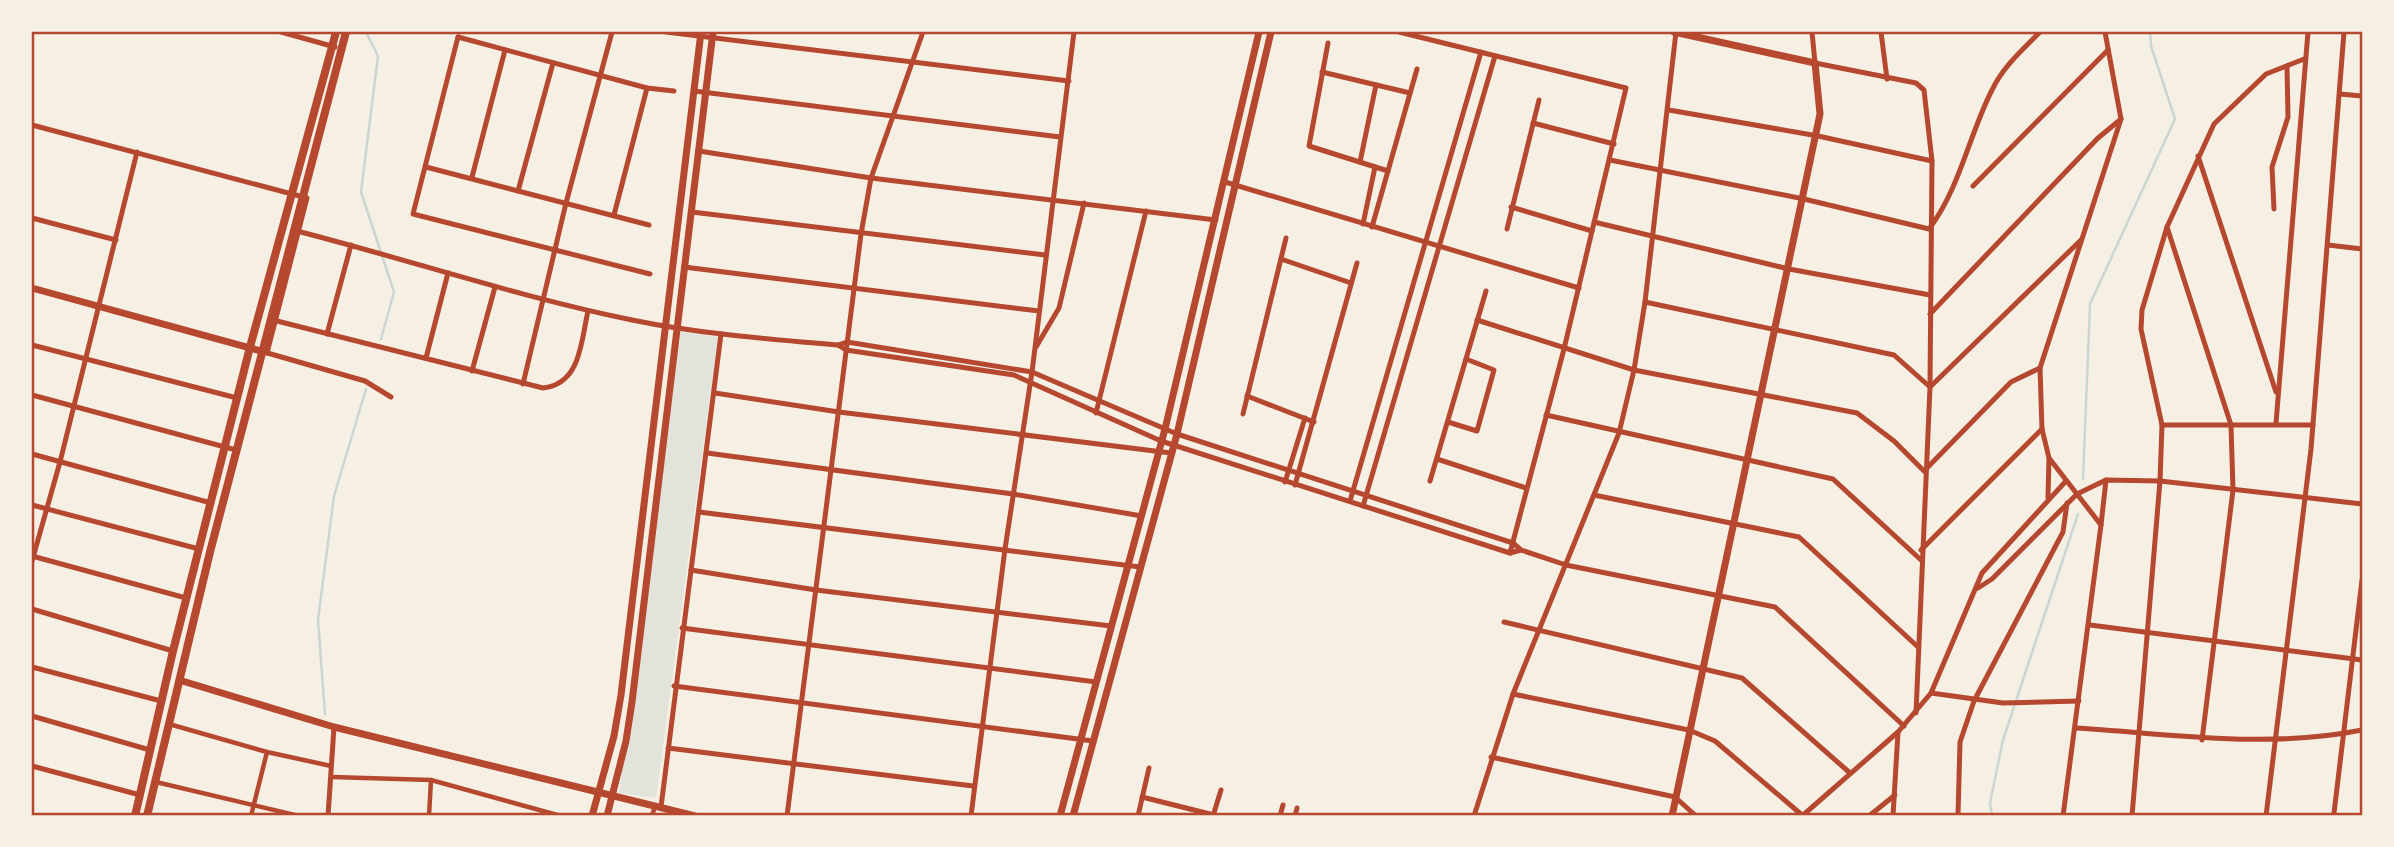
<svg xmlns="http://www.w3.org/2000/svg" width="2394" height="847" font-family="'DM Sans',sans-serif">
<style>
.green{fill:#e2e4dc}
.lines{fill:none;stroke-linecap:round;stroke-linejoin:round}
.stream{stroke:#c9d6d2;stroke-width:2.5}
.pedestrian{stroke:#b5482f;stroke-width:4.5}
.minor{stroke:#b5482f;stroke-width:5}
.tertiary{stroke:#b5482f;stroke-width:7}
.secondary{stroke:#b5482f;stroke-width:8}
.neatline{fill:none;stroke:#b5482f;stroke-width:2.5}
</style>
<rect width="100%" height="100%" fill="#f6efe4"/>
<!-- green -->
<path class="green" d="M 681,332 L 718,337 L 656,798 L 619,793 Z"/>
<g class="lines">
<!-- stream -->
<g class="stream">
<path d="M 366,32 L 378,56 L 361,192 L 394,292 L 381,339"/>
<path d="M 2083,479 L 2090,304 L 2175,119 L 2151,46 L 2150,32"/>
<path d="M 325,714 L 318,620 L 334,496 L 366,389"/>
<path d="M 1992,816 L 1990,803 L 2003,740 L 2078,514"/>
</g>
<!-- pedestrian -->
<g class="pedestrian">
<path d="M 169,724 L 267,752 L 331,766"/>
<path d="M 332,777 L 431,780 L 561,816"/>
<path d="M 156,782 L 299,816"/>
<path d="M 251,816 L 267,752"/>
<path d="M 429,816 L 431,780"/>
<path d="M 652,816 L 655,806"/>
</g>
<!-- minor -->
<g class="minor">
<path d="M 281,32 L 335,47"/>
<path d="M 666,32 L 1069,81"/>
<path d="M 1399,32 L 1626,88 L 1564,349 L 1510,553"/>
<path d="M 1812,32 L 1815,63 L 1916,83 L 1924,90 L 1932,161 L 1930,387 L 1916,713"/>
<path d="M 1881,32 L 1887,79"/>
<path d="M 458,37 L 413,214 L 650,274"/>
<path d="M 458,37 L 647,88 L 674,91"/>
<path d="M 1328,43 L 1309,146 L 1388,171"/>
<path d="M 1322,72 L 1410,93"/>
<path d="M 694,91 L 1060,137"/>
<path d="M 2340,94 L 2362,96"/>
<path d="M 1669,110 L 1818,136 L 1932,161"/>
<path d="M 1533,123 L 1614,144"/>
<path d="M 32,125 L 307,198 L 267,353"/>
<path d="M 699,151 L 871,178 L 1216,220"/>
<path d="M 2198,156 L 2276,392"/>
<path d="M 1610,160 L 1804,199 L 1929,229 C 1960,188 1969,135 1992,90 C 2003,67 2022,50 2040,32"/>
<path d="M 1360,162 L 1376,85"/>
<path d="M 426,167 L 649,225"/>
<path d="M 472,177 L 505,50"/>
<path d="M 1225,182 L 1579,288"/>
<path d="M 1973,186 L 2108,50"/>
<path d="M 518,191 L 553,63"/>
<path d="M 1511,207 L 1592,231"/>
<path d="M 2274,209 L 2272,167 L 2288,117 L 2287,66"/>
<path d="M 692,212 L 1045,255"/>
<path d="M 614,215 L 647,88"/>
<path d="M 32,218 L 116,240"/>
<path d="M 1594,222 L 1789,269 L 1930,295"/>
<path d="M 1363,224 L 1375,167"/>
<path d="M 1372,227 L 1417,69"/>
<path d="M 2167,227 L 2231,425 L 2233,490 L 2202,740"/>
<path d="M 1507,229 L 1539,100"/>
<path d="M 293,230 C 407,259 518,297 632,320 C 700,334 769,339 838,345 L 846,350 L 1014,375 L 1161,441 L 1510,553 L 1521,550"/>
<path d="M 2328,245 L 2362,249"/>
<path d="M 1281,259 L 1351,283"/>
<path d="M 684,267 L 1039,311"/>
<path d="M 1645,302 L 1894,355 L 1930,387 L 2081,240"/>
<path d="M 1930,314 L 2098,138 L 2121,119"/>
<path d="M 273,320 L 543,388 C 581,384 581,341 588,311"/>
<path d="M 1477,320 L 1634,370 L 1857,413 L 1894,441 L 1924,471 L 2011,382 L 2040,368"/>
<path d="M 327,334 L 351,245"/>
<path d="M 32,345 L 237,398"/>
<path d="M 838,345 L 847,342 L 1032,372 L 1177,434 L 1513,543 L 1521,550 L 1566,565 L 1775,607 L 1904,726"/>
<path d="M 1036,347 L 1059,308 L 1084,203"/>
<path d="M 264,352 L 365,381 L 391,397"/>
<path d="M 426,358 L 448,273"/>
<path d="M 472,371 L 495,287"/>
<path d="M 523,384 L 566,203 L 612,32"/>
<path d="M 715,393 L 839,412 L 1171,453"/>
<path d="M 32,395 L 236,450"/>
<path d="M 1247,396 L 1314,422"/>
<path d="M 1096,413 L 1146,211"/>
<path d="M 1243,414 L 1286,238"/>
<path d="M 1546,415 L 1833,479 L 1921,560"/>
<path d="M 1448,422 L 1477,431 L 1494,370 L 1466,359"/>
<path d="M 2276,423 L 2308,32"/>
<path d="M 2162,425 L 2313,425"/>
<path d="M 707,453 L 1013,494 L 1142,516"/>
<path d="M 32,454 L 211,503"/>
<path d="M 1437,459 L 1526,488"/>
<path d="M 1430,481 L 1486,291"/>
<path d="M 1285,482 L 1305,418"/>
<path d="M 1295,485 L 1357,263"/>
<path d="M 1594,495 L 1799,537 L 1918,647"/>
<path d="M 2048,497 L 2049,458"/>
<path d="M 1350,501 L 1481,52"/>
<path d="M 32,505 L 199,549"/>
<path d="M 1363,506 L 1495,56"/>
<path d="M 699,512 L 1140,567"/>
<path d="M 2101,525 L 2106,480"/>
<path d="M 1921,550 L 2042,429"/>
<path d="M 32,556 L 186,598"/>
<path d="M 32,561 L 60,462 L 137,152"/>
<path d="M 691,570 L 816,590 L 1111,626"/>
<path d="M 1978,588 L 1992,579 L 2077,494 L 2106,480 L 2160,481 L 2362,504"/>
<path d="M 32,609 L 173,651"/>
<path d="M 1504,622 L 1742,678 L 1850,773"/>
<path d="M 2090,625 L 2362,660"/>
<path d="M 682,628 L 1096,682"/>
<path d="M 32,667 L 161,701"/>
<path d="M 674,686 L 1093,741"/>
<path d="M 1931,693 L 2003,703 L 2079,701"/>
<path d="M 1513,694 L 1689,730 L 1715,741 L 1802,815"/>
<path d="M 32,716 L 150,750"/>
<path d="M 2076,728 C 2173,734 2266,749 2362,730"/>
<path d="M 668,748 L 973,786"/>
<path d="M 1491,757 L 1675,797 L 1696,816"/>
<path d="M 32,766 L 140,795"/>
<path d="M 1142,797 L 1214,815"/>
<path d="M 661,807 L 721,334"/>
<path d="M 2334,813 L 2362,580"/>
<path d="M 328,816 L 334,727"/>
<path d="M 787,816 L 861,234 L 871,178 L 923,32"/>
<path d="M 971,816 L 1005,549 L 1032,372 L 1074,32"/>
<path d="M 1138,816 L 1149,768"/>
<path d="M 1213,816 L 1221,790"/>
<path d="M 1280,816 L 1283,805"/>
<path d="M 1295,816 L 1297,808"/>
<path d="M 1474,816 L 1513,694 L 1619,433 L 1634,370 L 1645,302 L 1676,32"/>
<path d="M 1802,816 L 1898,732 L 1931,693 L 1982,573 L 2066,481"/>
<path d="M 1869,816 L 1895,795"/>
<path d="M 1893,816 L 1898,732"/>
<path d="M 1958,816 L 1960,742 L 1974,701 L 2063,532 L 2067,503"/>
<path d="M 2063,816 L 2101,525 L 2049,458 L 2042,429 L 2040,368 L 2121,119 L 2105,32"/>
<path d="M 2132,816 L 2160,481 L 2162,425 L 2141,329 L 2142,310 L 2167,227 L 2214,124 L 2266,74 L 2304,59"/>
<path d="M 2266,816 L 2311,449 L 2344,32"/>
</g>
<!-- tertiary -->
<g class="tertiary">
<path d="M 32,288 L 261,351"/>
<path d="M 179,680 L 334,727 L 695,816"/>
<path d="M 592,816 L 614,736 L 621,695 L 701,32"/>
<path d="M 607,816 L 626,741 L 632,702 L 713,32"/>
<path d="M 1060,816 L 1165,429 L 1259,32"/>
<path d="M 1073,816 L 1177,434 L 1271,32"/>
<path d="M 1672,816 L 1820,114 L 1815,63 L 1674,32"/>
</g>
<!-- secondary -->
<g class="secondary">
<path d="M 135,816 L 173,651 L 250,347 L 336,32"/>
<path d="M 147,816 L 210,552 L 346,32"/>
</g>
</g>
<!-- border -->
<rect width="2394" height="847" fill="none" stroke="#f6efe4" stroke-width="66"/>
<rect x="33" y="33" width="2328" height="781" class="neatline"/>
</svg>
